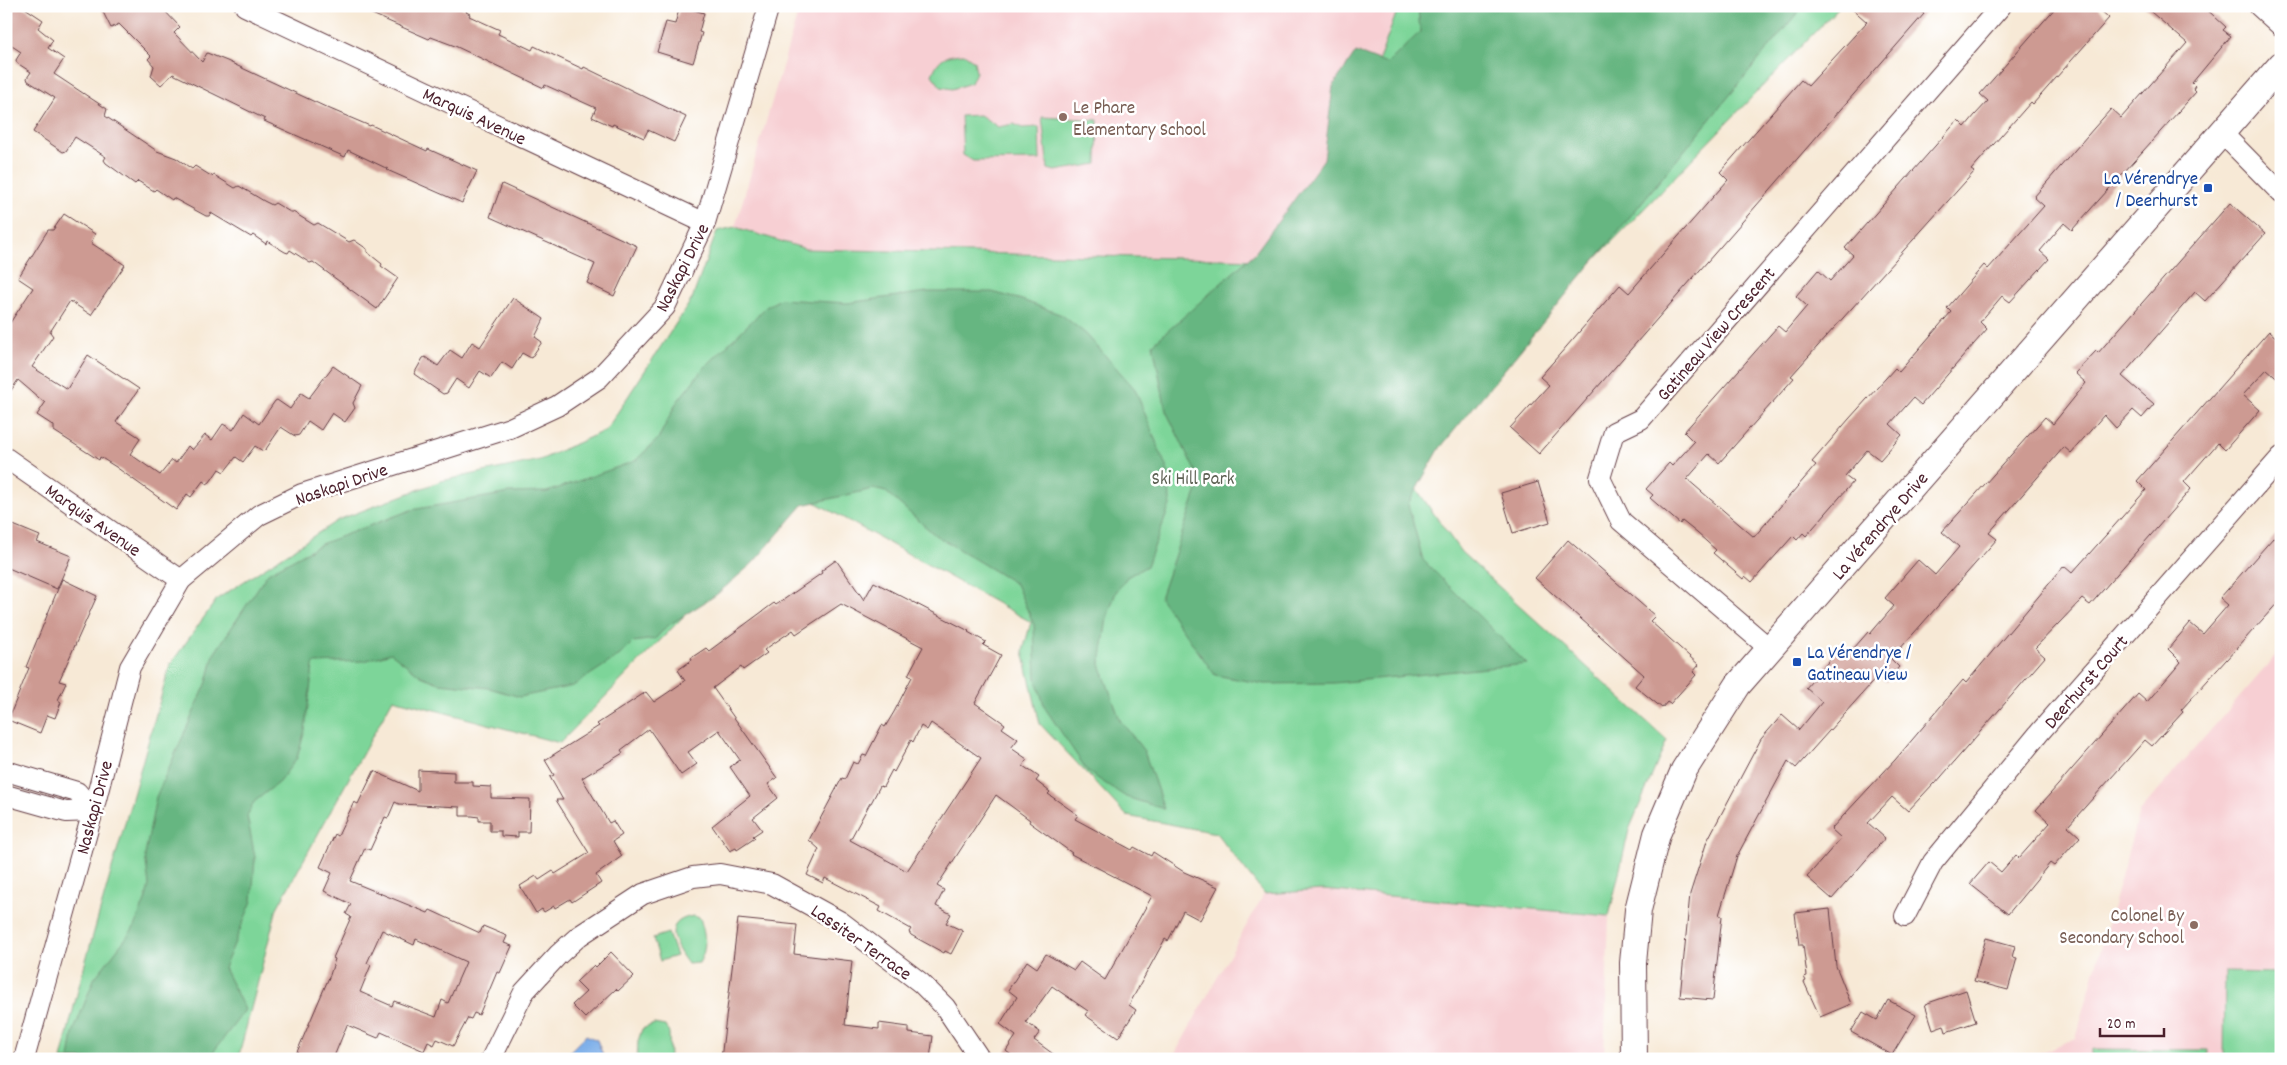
<svg xmlns="http://www.w3.org/2000/svg" width="2287" height="1065" font-family="Dekko,sans-serif">
<style>
.built{fill:#f7cfd3}
.green{fill:#7dd599;stroke:#647a62}
.forest{fill:#66b681;stroke:#586a56}
.water{fill:#7dafe9;stroke:#64678a}
.building{fill:#cd9a92;fill-rule:evenodd}
.lines{fill:none;stroke-linecap:round;stroke-linejoin:round}
.minor-casing{stroke:#643d45;stroke-width:22}
.tertiary-casing{stroke:#643d45;stroke-width:28}
.minor{stroke:#fff;stroke-width:20}
.tertiary{stroke:#fff;stroke-width:26}
.education-dot{fill:#8d6e63;stroke:#fff;stroke-width:2}
.transit-dot{fill:#1a4fb4;stroke:#fff;stroke-width:2}
.labels{text-anchor:middle;stroke-width:5;stroke-linejoin:round;paint-order:stroke}
.education-label{font-size:19px;fill:#785e54;stroke:#fff;text-anchor:start}
.street-label{font-size:19px;fill:#4a1f2b;stroke:#fff}
.transit-label{font-size:19px;fill:#164399;stroke:#fff;text-anchor:end}
.park-label{font-size:19px;fill:#5c5f52;stroke:#fff}
</style>
<rect width="100%" height="100%" fill="#fff"/>
<filter id="ink" filterUnits="userSpaceOnUse"><feTurbulence type="fractalNoise" baseFrequency=".02" numOctaves="2"/><feDisplacementMap in="SourceGraphic" scale="10" xChannelSelector="R" yChannelSelector="G"/><feConvolveMatrix kernelMatrix="1 2 1 2 8 2 1 2 1" color-interpolation-filters="sRGB"/></filter>
<filter id="wash" filterUnits="userSpaceOnUse"><feTurbulence type="fractalNoise" baseFrequency=".0096" numOctaves="4" result="noise"/><feDisplacementMap in="SourceGraphic" scale="20" xChannelSelector="R" yChannelSelector="G"/><feGaussianBlur stdDeviation="1.12" result="paint"/><feColorMatrix in="noise" values="0 0 0 0 0 0 0 0 0 0 0 0 0 0 0 0 0 1.4 0 .05"/><feComposite in="paint" operator="in"/></filter>
<g filter="url(#wash)">
<rect width="100%" height="100%" fill="#f7e9d6"/>
<!-- built -->
<g class="built">
<path d="M 800,6 L 1399,6 L 1304,261 L 806,249 L 735,227 Z"/>
<path d="M 2281,650 L 2281,1059 L 2025,1059 L 2076,1038 L 2139,812 Z"/>
<path d="M 1323,890 L 1609,916 L 1604,1059 L 1172,1059 L 1264,894 Z"/>
</g>
<!-- green -->
<g class="green">
<path d="M 1399,6 L 1840,6 L 1520,337 L 1410,480 L 1461,552 L 1667,740 L 1629,830 L 1609,916 L 1323,890 L 1264,894 L 1216,833 L 1127,816 L 1040,724 L 1023,651 L 1031,622 L 802,495 L 560,743 L 393,699 L 277,908 L 238,1059 L 61,1059 L 82,974 L 170,665 L 217,599 L 338,520 L 441,481 L 540,460 L 606,430 L 692,299 L 717,231 L 735,227 L 806,249 L 1304,261 Z"/>
<path d="M 964,54 L 974,61 L 976,72 L 971,83 L 952,89 L 941,87 L 932,75 C 939,57 945,55 964,54 Z"/>
<path d="M 980,115 L 998,127 L 1014,124 L 1022,128 L 1039,127 L 1040,160 L 973,161 L 963,155 L 961,116 Z"/>
<path d="M 1042,117 L 1098,120 L 1097,164 L 1055,171 L 1048,169 Z"/>
<path d="M 693,916 L 700,918 C 705,935 708,948 699,963 L 688,964 C 675,946 660,922 693,916 Z"/>
<path d="M 668,933 L 676,956 L 660,961 L 653,938 Z"/>
<path d="M 2225,972 L 2281,973 L 2281,1059 L 2224,1059 Z"/>
<path d="M 654,1024 L 665,1026 L 669,1033 L 670,1059 L 637,1059 L 638,1041 L 642,1029 Z"/>
<path d="M 2092,1049 L 2208,1050 L 2208,1059 L 2092,1059 Z"/>
</g>
<!-- forest -->
<g class="forest">
<path d="M 1418,6 L 1803,6 L 1440,448 L 1408,504 L 1423,560 L 1527,664 L 1334,683 L 1264,684 L 1215,675 L 1160,598 L 1200,481 L 1166,411 L 1153,344 L 1255,253 L 1324,159 L 1333,86 L 1356,52 L 1387,64 L 1420,32 Z"/>
<path d="M 927,292 L 992,292 L 1022,300 L 1062,315 L 1086,334 L 1135,389 L 1169,474 L 1170,505 L 1147,566 L 1127,577 L 1116,592 L 1107,618 L 1100,664 L 1120,720 L 1144,751 L 1164,809 L 1126,797 L 1088,772 L 1045,708 L 1036,679 L 1034,625 L 1016,584 L 935,535 L 886,492 L 873,489 L 803,505 L 753,563 L 716,595 L 666,627 L 655,639 L 633,642 L 620,655 L 573,686 L 520,697 L 489,688 L 439,683 L 421,676 L 391,653 L 364,661 L 315,663 L 313,666 L 305,730 L 297,758 L 279,782 L 254,802 L 247,816 L 255,857 L 252,901 L 224,968 L 245,1010 L 208,1059 L 69,1059 L 73,1033 L 94,979 L 133,929 L 145,901 L 149,885 L 145,855 L 156,797 L 207,682 L 214,654 L 268,573 L 321,544 L 411,510 L 509,493 L 547,492 L 635,461 L 658,439 L 677,402 L 702,370 L 766,307 L 780,299 L 847,303 Z"/>
</g>
<!-- water -->
<path class="water" d="M 586,1035 L 597,1040 L 603,1055 L 599,1059 L 562,1059 Z"/>
<g id="blocks">
<!-- building -->
<g class="building">
<path d="M 6,6 L 22,6 L 43,20 L 38,28 L 53,40 L 48,48 L 64,59 L 54,74 L 107,109 L 105,116 L 157,151 L 176,158 L 192,169 L 195,166 L 211,176 L 214,175 L 235,188 L 239,186 L 264,201 L 272,205 L 275,203 L 290,212 L 293,212 L 314,225 L 318,223 L 349,242 L 354,240 L 367,249 L 367,252 L 382,264 L 381,266 L 398,278 L 377,309 L 313,262 L 310,263 L 290,250 L 288,253 L 285,252 L 267,241 L 266,244 L 253,235 L 251,237 L 211,213 L 209,216 L 206,216 L 173,198 L 172,200 L 156,189 L 154,191 L 138,181 L 135,184 L 106,163 L 104,160 L 106,157 L 75,137 L 66,151 L 63,152 L 33,132 L 55,98 L 28,81 L 27,78 L 31,72 L 17,63 L 16,60 L 21,52 L 6,42 Z"/>
<path d="M 100,6 L 160,6 L 180,27 L 174,33 L 202,62 L 207,53 L 227,61 L 330,109 L 370,126 L 371,125 L 427,151 L 428,149 L 477,171 L 462,203 L 387,170 L 388,169 L 348,150 L 345,157 L 264,121 L 265,119 L 173,74 L 161,85 L 151,76 L 154,66 L 148,59 L 151,56 L 119,24 L 111,28 Z"/>
<path d="M 354,6 L 458,6 L 467,10 L 466,12 L 470,14 L 469,16 L 500,30 L 498,34 L 532,50 L 534,46 L 583,69 L 584,67 L 686,117 L 674,142 L 648,130 L 644,138 L 613,124 L 612,126 L 592,117 L 596,108 L 545,85 L 544,88 L 455,46 L 431,37 L 429,39 Z"/>
<path d="M 680,6 L 704,13 L 699,32 L 702,33 L 693,63 L 657,52 L 666,22 L 675,24 Z"/>
<path d="M 1849,6 L 1915,6 L 1924,14 L 1539,454 L 1510,428 L 1549,385 L 1540,377 L 1620,285 L 1629,293 L 1670,246 L 1728,180 L 1720,172 L 1801,80 L 1808,86 L 1867,22 Z"/>
<path d="M 2057,6 L 2096,6 L 2109,18 L 2033,104 L 2031,102 L 1971,170 L 1974,172 L 1791,376 L 1794,378 L 1719,463 L 1709,454 L 1687,479 L 1754,537 L 1816,465 L 1812,462 L 1849,419 L 1895,368 L 1899,372 L 1951,312 L 1947,308 L 1984,265 L 1988,269 L 2044,206 L 2034,197 L 2094,128 L 2111,109 L 2121,118 L 2187,43 L 2144,6 L 2203,6 L 2226,27 L 2223,30 L 2231,36 L 2192,83 L 2195,86 L 2193,89 L 2196,92 L 2072,230 L 2064,223 L 2040,251 L 2049,259 L 2010,302 L 2002,296 L 1980,322 L 1987,329 L 1921,405 L 1913,398 L 1890,424 L 1902,435 L 1880,460 L 1867,450 L 1845,476 L 1853,482 L 1806,536 L 1803,533 L 1797,540 L 1793,536 L 1752,582 L 1745,576 L 1743,579 L 1713,553 L 1716,550 L 1697,533 L 1682,521 L 1680,524 L 1650,498 L 1653,495 L 1646,489 L 1669,463 L 1672,466 L 1694,442 L 1684,432 L 1778,326 L 1785,332 L 1807,306 L 1796,296 L 1818,270 L 1830,281 L 1853,255 L 1845,248 L 1958,120 L 1965,127 L 1975,115 L 1988,101 L 1980,94 Z"/>
<path d="M 502,184 L 637,246 L 614,296 L 587,283 L 595,264 L 490,217 Z"/>
<path d="M 2230,203 L 2265,234 L 2205,301 L 2195,292 L 2122,376 L 2154,404 L 2142,418 L 2133,410 L 2116,428 L 2104,415 L 2071,453 L 2064,447 L 1989,533 L 1997,539 L 1891,659 L 1899,667 L 1886,682 L 1878,676 L 1796,768 L 1788,761 L 1737,856 L 1719,915 L 1722,916 L 1713,1000 L 1680,997 L 1690,894 L 1707,841 L 1761,739 L 1782,715 L 1799,730 L 1822,702 L 1806,688 L 1839,649 L 1847,656 L 1868,632 L 1870,634 L 1894,606 L 1885,598 L 1918,560 L 1935,575 L 1959,547 L 1942,532 L 2045,417 L 2053,424 L 2086,383 L 2075,373 L 2096,351 L 2098,353 Z"/>
<path d="M 64,214 L 95,234 L 91,243 L 125,265 L 91,315 L 70,301 L 50,332 L 53,336 L 32,367 L 67,389 L 88,355 L 139,389 L 116,422 L 139,437 L 140,439 L 130,454 L 160,475 L 172,460 L 176,463 L 188,446 L 192,450 L 205,435 L 212,440 L 223,424 L 233,430 L 244,413 L 259,424 L 275,401 L 277,400 L 290,409 L 301,393 L 309,398 L 333,366 L 362,386 L 353,403 L 355,408 L 345,422 L 332,413 L 321,430 L 308,421 L 299,435 L 295,436 L 281,427 L 266,449 L 263,451 L 255,446 L 243,462 L 236,457 L 224,472 L 219,469 L 210,482 L 207,484 L 203,481 L 191,497 L 187,494 L 176,510 L 116,467 L 100,457 L 99,460 L 54,431 L 54,426 L 37,415 L 45,403 L 18,380 L 6,398 L 6,329 L 33,288 L 18,278 L 48,230 L 53,230 Z"/>
<path d="M 513,298 L 544,319 L 535,337 L 542,342 L 531,358 L 522,353 L 512,369 L 502,362 L 491,378 L 480,371 L 469,388 L 456,379 L 447,393 L 443,394 L 414,374 L 423,358 L 425,357 L 438,366 L 450,350 L 462,358 L 472,342 L 480,347 Z"/>
<path d="M 2269,331 L 2281,342 L 2281,381 L 2267,369 L 2243,395 L 2260,410 L 2225,450 L 2218,443 L 2184,482 L 2191,489 L 2090,605 L 2082,599 L 2035,648 L 2045,657 L 1935,784 L 1934,783 L 1908,811 L 1892,797 L 1868,823 L 1885,838 L 1832,899 L 1807,877 L 1841,838 L 1831,829 L 1895,760 L 1963,680 L 1966,683 L 2064,566 L 2072,573 L 2106,535 L 2146,490 L 2137,481 Z"/>
<path d="M 1538,482 L 1550,522 L 1513,533 L 1501,493 Z"/>
<path d="M 6,522 L 40,536 L 37,542 L 71,556 L 57,589 L 6,567 Z"/>
<path d="M 2281,529 L 2281,599 L 2181,710 L 2183,712 L 2152,746 L 2145,740 L 2068,826 L 2080,837 L 2054,866 L 2050,863 L 2008,914 L 1970,884 L 1989,862 L 2001,872 L 2016,855 L 2019,858 L 2050,823 L 2036,810 L 2138,694 L 2147,702 L 2181,662 L 2168,649 L 2190,623 L 2203,634 L 2228,605 L 2220,598 Z"/>
<path d="M 1568,540 L 1655,616 L 1650,621 L 1699,665 L 1693,672 L 1696,675 L 1670,704 L 1667,702 L 1662,708 L 1635,686 L 1644,675 L 1535,578 Z"/>
<path d="M 836,560 L 864,600 L 874,582 L 969,631 L 968,632 L 986,642 L 983,645 L 1001,655 L 975,703 L 1005,724 L 1002,728 L 1018,739 L 1011,748 L 1027,759 L 1023,766 L 1039,777 L 1036,781 L 1050,792 L 1048,794 L 1078,815 L 1075,819 L 1132,850 L 1134,847 L 1151,856 L 1153,852 L 1184,872 L 1218,887 L 1200,920 L 1183,911 L 1168,941 L 1165,939 L 1129,1005 L 1136,1010 L 1118,1038 L 1085,1015 L 1088,1011 L 1052,986 L 1026,1022 L 1040,1032 L 1034,1040 L 1060,1059 L 1016,1059 L 1006,1051 L 1016,1036 L 1000,1024 L 1017,997 L 1008,990 L 1027,961 L 1037,968 L 1046,954 L 1074,970 L 1080,962 L 1105,980 L 1152,896 L 1071,854 L 1072,853 L 1029,822 L 1030,820 L 996,795 L 937,886 L 944,890 L 936,906 L 951,914 L 946,923 L 963,931 L 951,954 L 945,951 L 944,953 L 911,935 L 909,932 L 911,929 L 879,911 L 881,907 L 825,878 L 823,883 L 807,875 L 819,849 L 809,840 L 842,778 L 845,779 L 853,762 L 858,764 L 863,755 L 866,756 L 882,725 L 885,727 L 894,712 L 912,677 L 908,675 L 923,647 L 841,604 L 796,634 L 793,630 L 764,650 L 767,653 L 743,670 L 741,667 L 713,688 L 777,778 L 768,784 L 778,798 L 753,818 L 762,830 L 753,836 L 755,838 L 737,850 L 736,848 L 730,851 L 712,826 L 750,796 L 730,767 L 740,760 L 719,730 L 688,752 L 697,764 L 681,775 L 649,729 L 621,750 L 623,753 L 582,778 L 609,823 L 613,821 L 622,835 L 613,841 L 622,856 L 596,875 L 601,883 L 572,902 L 570,899 L 555,908 L 554,906 L 544,912 L 542,909 L 536,913 L 520,886 L 536,876 L 539,880 L 553,871 L 555,874 L 589,853 L 556,800 L 563,800 L 550,777 L 554,775 L 545,760 L 599,726 L 597,724 L 646,692 L 654,702 L 685,681 L 678,670 L 692,660 L 691,658 L 706,648 L 709,651 L 774,603 L 776,605 L 822,573 L 821,571 ZM 931,723 L 981,758 L 907,871 L 850,840 L 870,803 L 871,803 L 880,786 L 883,787 L 892,770 L 894,772 L 911,740 L 913,742 L 921,726 L 927,730 Z"/>
<path d="M 62,579 L 97,596 L 59,681 L 66,683 L 58,700 L 61,702 L 55,718 L 47,715 L 40,733 L 8,720 L 29,668 L 26,667 Z"/>
<path d="M 418,770 L 454,772 L 454,782 L 473,782 L 473,786 L 491,787 L 491,798 L 530,799 L 529,832 L 518,832 L 518,837 L 501,836 L 501,831 L 490,831 L 490,821 L 479,821 L 479,817 L 472,816 L 460,816 L 460,807 L 399,804 L 395,802 L 388,818 L 385,817 L 370,850 L 365,848 L 350,881 L 428,913 L 430,910 L 480,933 L 483,926 L 507,936 L 504,943 L 512,946 L 500,973 L 497,972 L 479,1015 L 474,1013 L 471,1019 L 468,1018 L 453,1046 L 437,1039 L 434,1045 L 428,1042 L 424,1051 L 381,1032 L 378,1038 L 347,1025 L 333,1059 L 294,1059 L 330,975 L 335,959 L 333,958 L 351,917 L 346,914 L 351,904 L 324,891 L 332,873 L 320,867 L 335,834 L 338,836 L 354,802 L 358,804 L 374,771 L 418,791 ZM 382,930 L 414,945 L 416,939 L 466,962 L 448,1003 L 442,1000 L 436,1017 L 394,1001 L 392,1006 L 360,992 L 371,965 L 367,963 Z"/>
<path d="M 1830,909 L 1836,966 L 1851,1004 L 1820,1017 L 1804,982 L 1806,981 L 1804,977 L 1807,976 L 1803,945 L 1799,945 L 1795,913 Z"/>
<path d="M 738,919 L 797,925 L 794,954 L 852,961 L 845,1025 L 879,1029 L 879,1023 L 909,1027 L 909,1033 L 933,1036 L 930,1059 L 721,1059 Z"/>
<path d="M 1986,938 L 2015,946 L 2012,957 L 2017,958 L 2008,990 L 1974,981 Z"/>
<path d="M 611,952 L 634,976 L 618,991 L 616,989 L 585,1018 L 572,1005 L 586,992 L 576,982 L 594,965 L 596,967 Z"/>
<path d="M 1966,990 L 1976,1022 L 1946,1032 L 1944,1025 L 1933,1029 L 1925,1004 Z"/>
<path d="M 1888,1000 L 1916,1015 L 1892,1055 L 1851,1032 L 1863,1012 L 1877,1020 Z"/>
</g>
</g>
</g>
<g filter="url(#ink)">
<use href="#blocks" fill-opacity="0" stroke="#643d45" stroke-width="1"/>
<g class="lines">
<defs>
<g id="minor">
<path d="M 245,6 L 705,223"/>
<path d="M 2259,6 L 2281,26"/>
<path d="M 2222,133 L 2281,193"/>
<path d="M 6,458 L 181,580"/>
<path d="M 1770,649 L 1621,521 L 1600,478 L 1614,432 L 1641,419 L 2001,6"/>
<path d="M 6,771 L 77,792 L 93,811"/>
<path d="M 6,795 L 66,812 L 93,811"/>
<path d="M 1905,916 L 1933,862 L 2040,732 L 2281,457"/>
<path d="M 24,1059 L 93,811 L 130,667 L 181,580 L 259,515 L 302,494 L 510,428 L 557,406 L 599,378 L 665,307 L 705,223 L 769,6"/>
<path d="M 491,1059 L 524,992 L 558,955 L 579,936 L 643,894 L 693,877 L 720,874 L 772,884 L 841,922 L 921,983 L 945,1007 L 980,1059"/>
</g>
<path id="tertiary" d="M 1634,1059 L 1633,963 L 1638,910 L 1657,834 L 1684,770 L 1738,685 L 2281,65"/>
</defs>
<!-- minor casing -->
<use href="#minor" class="minor-casing"/>
<!-- tertiary casing -->
<use href="#tertiary" class="tertiary-casing"/>
<!-- minor -->
<use href="#minor" class="minor"/>
<!-- tertiary -->
<use href="#tertiary" class="tertiary"/>
</g>
</g>
<!-- markers -->
<g class="education-dot">
<circle cx="1063" cy="117" r="5"/>
<circle cx="2194" cy="925" r="5"/>
</g>
<g class="transit-dot">
<rect x="2203" y="183" width="10" height="10" rx="2.5"/>
<rect x="1792" y="657" width="10" height="10" rx="2.5"/>
</g>
<g class="labels">
<!-- education labels -->
<g class="education-label">
<text x="1073" y="113">Le Phare<tspan x="1073" dy="22">Elementary School</tspan></text>
<text x="2184" y="921" text-anchor="end">Colonel By<tspan x="2184" dy="22">Secondary School</tspan></text>
</g>
<!-- street labels -->
<g class="street-label">
<text transform="translate(475 115) rotate(25)" y="7">Marquis Avenue</text>
<text transform="translate(681 267) rotate(-63)" y="7">Naskapi Drive</text>
<text transform="translate(1715 333) rotate(-49)" y="7">Gatineau View Crescent</text>
<text transform="translate(341 483) rotate(-19)" y="7">Naskapi Drive</text>
<text transform="translate(94 519) rotate(35)" y="7">Marquis Avenue</text>
<text transform="translate(1879 525) rotate(-49)" y="7">La Vérendrye Drive</text>
<text transform="translate(2085 681) rotate(-49)" y="7">Deerhurst Court</text>
<text transform="translate(93 807) rotate(-75)" y="7">Naskapi Drive</text>
<text transform="translate(862 941) rotate(35)" y="7">Lassiter Terrace</text>
</g>
<!-- transit labels -->
<g class="transit-label">
<text x="2198" y="184">La Vérendrye<tspan x="2198" dy="22">/ Deerhurst</tspan></text>
<text x="1807" y="658" text-anchor="start">La Vérendrye /<tspan x="1807" dy="22">Gatineau View</tspan></text>
</g>
<!-- park labels -->
<g class="park-label">
<text x="1193" y="484">Ski Hill Park</text>
</g>
</g>
<!-- margin -->
<rect width="2287" height="1065" fill="none" stroke="#fff" stroke-width="25"/>
<!-- scale -->
<path d="M2100 1028v8h64v-8" fill="none" stroke="#4a1f2b" stroke-width="2.5"/>
<text x="2107" y="1028" font-size="15" fill="#4a1f2b" stroke="#ffffff" stroke-width="4" paint-order="stroke">20 m</text>
</svg>
